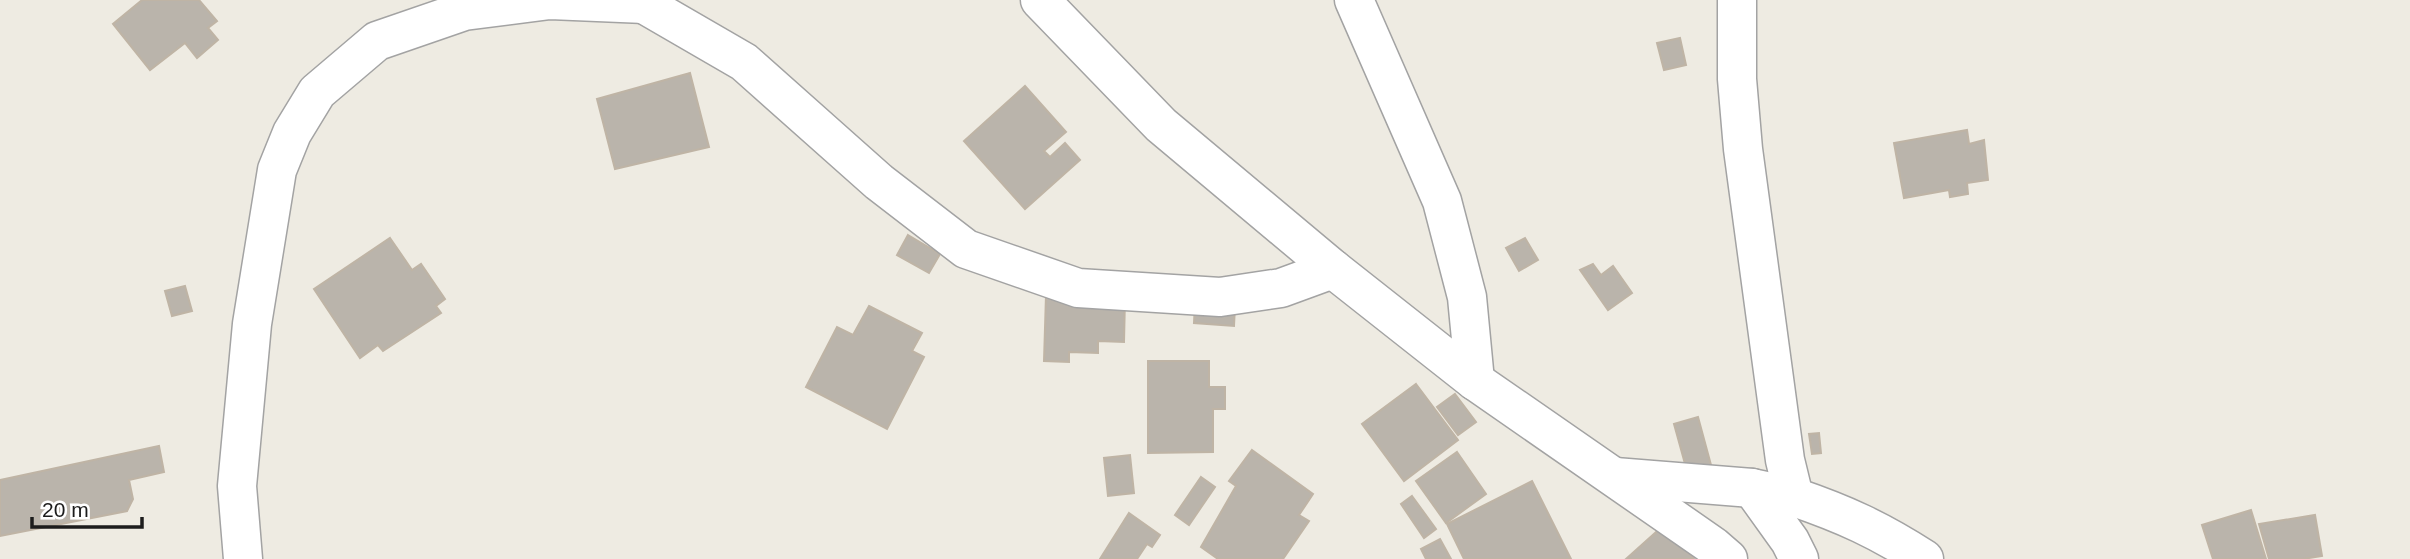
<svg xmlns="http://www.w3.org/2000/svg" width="2410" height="559" font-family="Arial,sans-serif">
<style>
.building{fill:#bab4ab;stroke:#bfb4a5;stroke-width:2}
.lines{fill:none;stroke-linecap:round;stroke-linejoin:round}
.minor-casing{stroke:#a3a3a3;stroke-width:41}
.minor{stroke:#fff;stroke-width:38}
</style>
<rect width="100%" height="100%" fill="#eeebe2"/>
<!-- building -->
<g class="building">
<path d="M 142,0 L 199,0 L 217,21 L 208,28 L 218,40 L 197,58 L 185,43 L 150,70 L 113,24 Z"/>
<path d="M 1680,38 L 1686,65 L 1664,70 L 1657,43 Z"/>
<path d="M 690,73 L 709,147 L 615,169 L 597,99 Z"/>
<path d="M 1025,86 L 1066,132 L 1044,151 L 1050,157 L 1065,143 L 1080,160 L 1025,209 L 964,141 Z"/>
<path d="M 1967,130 L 1969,144 L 1984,140 L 1988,180 L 1967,183 L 1968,194 L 1950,197 L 1949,190 L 1904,198 L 1894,143 Z"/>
<path d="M 908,235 L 940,254 L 929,273 L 897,255 Z"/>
<path d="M 390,238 L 412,270 L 421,264 L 445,299 L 436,306 L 441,313 L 383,351 L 378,345 L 360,358 L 314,289 Z"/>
<path d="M 1525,238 L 1538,260 L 1519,271 L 1506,248 Z"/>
<path d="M 1593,264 L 1601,275 L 1613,266 L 1632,293 L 1608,310 L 1580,270 Z"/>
<path d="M 185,286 L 192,311 L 172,316 L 165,291 Z"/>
<path d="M 1046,295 L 1125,298 L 1124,342 L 1098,341 L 1098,353 L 1069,352 L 1069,362 L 1044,361 Z"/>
<path d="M 1195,303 L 1235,306 L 1234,326 L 1194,323 Z"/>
<path d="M 869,306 L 922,333 L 912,351 L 924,357 L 887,429 L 806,387 L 837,327 L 853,335 Z"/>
<path d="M 1148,361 L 1209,361 L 1209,387 L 1225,387 L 1225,409 L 1213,409 L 1213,452 L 1148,453 Z"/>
<path d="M 1416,384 L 1458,440 L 1404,481 L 1362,424 Z"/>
<path d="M 1455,394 L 1476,422 L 1458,435 L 1437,407 Z"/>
<path d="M 1698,417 L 1711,465 L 1687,471 L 1674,424 Z"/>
<path d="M 1819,433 L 1821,453 L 1812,454 L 1809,434 Z"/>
<path d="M 159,446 L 164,472 L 129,480 L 133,499 L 127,511 L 0,536 L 0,480 Z"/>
<path d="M 1252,450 L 1313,494 L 1299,515 L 1309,521 L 1283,559 L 1218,559 L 1201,547 L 1236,486 L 1229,481 Z"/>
<path d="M 1457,452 L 1486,494 L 1446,523 L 1416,481 Z"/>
<path d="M 1130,455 L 1134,493 L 1108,496 L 1104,458 Z"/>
<path d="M 1201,477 L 1215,487 L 1189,525 L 1175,515 Z"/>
<path d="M 1532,481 L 1571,559 L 1464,559 L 1447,524 Z"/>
<path d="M 1412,496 L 1436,529 L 1424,538 L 1401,504 Z"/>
<path d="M 2251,510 L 2266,559 L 2213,559 L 2202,525 Z"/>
<path d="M 1129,513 L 1160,535 L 1152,547 L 1147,544 L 1137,559 L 1100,559 Z"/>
<path d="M 2315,515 L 2322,556 L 2303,559 L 2269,559 L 2259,524 Z"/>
<path d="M 1664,525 L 1694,559 L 1626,559 Z"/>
<path d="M 1440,539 L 1451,559 L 1426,559 L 1421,549 Z"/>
</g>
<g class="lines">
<defs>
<g id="minor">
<path d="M 637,0 L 744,62 L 879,182 L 966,249 L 1078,288 L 1220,297 L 1281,288 L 1333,269"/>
<path d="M 1040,0 L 1161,125 L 1333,269 L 1475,381 L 1713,546 L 1728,559"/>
<path d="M 1354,0 L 1442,201 L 1467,297 L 1475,381"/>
<path d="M 1737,0 L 1737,79 L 1743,149 L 1785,460 L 1794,497 C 1844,514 1879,530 1924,559"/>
<path d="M 1615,477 L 1752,488 L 1794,497"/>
<path d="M 1752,488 L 1790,541 L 1799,559"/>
<path d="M 243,559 L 237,486 L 252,324 L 277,170 L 292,133 L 317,92 L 377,41 L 464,11 L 550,0 L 645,4"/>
</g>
</defs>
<!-- minor casing -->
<use href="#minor" class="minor-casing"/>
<!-- minor -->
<use href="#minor" class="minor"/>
</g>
<!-- scale -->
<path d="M32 517v10h110v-10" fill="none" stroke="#1c1c1c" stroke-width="3.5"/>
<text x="42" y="517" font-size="21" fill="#1c1c1c" stroke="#ffffff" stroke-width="5" paint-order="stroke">20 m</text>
</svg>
